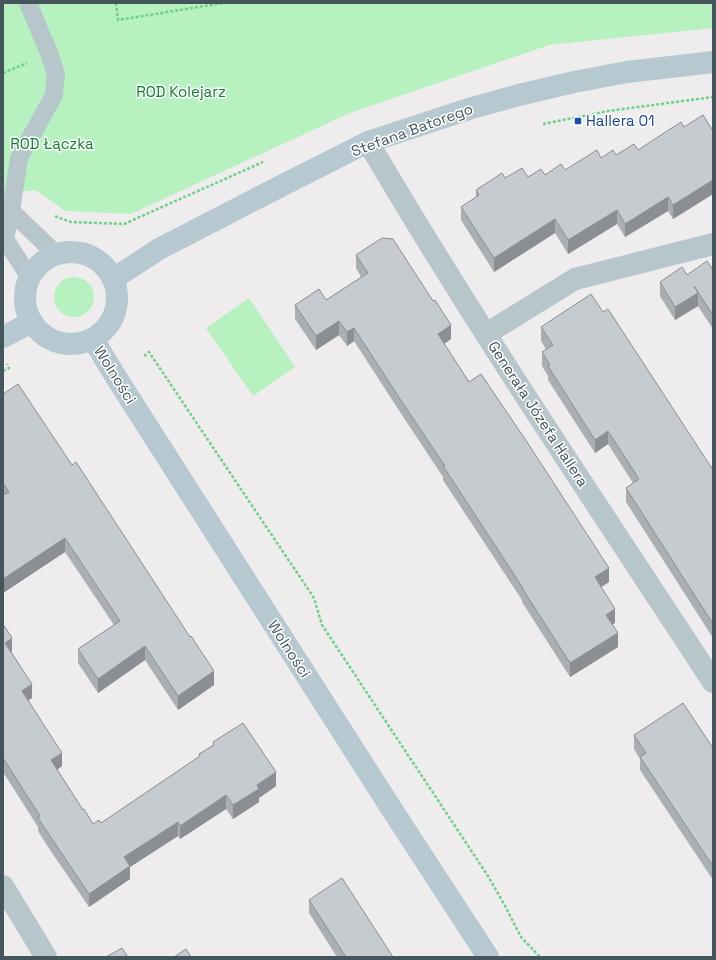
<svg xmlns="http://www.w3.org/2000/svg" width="716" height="960" font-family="'Space Grotesk',sans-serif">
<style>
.green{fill:#b6f1bf}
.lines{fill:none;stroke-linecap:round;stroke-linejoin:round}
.path{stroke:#6dd188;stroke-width:2.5;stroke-dasharray:3 2;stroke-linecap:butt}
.lane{stroke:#b6c6cb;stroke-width:18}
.street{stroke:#b6c6cb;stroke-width:22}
.secondary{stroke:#b6c9d0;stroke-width:22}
.wall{fill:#aaafb3}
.shaded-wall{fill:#8b8e92}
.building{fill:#c6cbd0;stroke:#8b8e92}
.transit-dot{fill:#1a4fb4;stroke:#fff;stroke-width:1.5}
.labels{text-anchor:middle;stroke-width:3;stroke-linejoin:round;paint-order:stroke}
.park-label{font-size:15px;fill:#11802e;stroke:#fff}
.transit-label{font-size:15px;fill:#164399;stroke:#fff;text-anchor:start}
.street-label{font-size:15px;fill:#44555b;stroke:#fff}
</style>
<rect width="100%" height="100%" fill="#efeced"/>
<!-- green -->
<g class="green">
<path d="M 3,3 L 713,3 L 713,28 L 549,45 L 350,113 L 131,214 L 65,211 L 36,190 L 3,194 Z"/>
<circle cx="74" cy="297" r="20"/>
<path d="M 249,298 L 295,367 L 253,396 L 206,328 Z"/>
</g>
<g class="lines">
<!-- path -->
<g class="path">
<path d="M 116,3 L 118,20 L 223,3"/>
<path d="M 3,73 L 27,63"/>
<path d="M 543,124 L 608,111 L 713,97"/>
<path d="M 55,216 L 57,217 L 71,222 L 124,224 L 263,162"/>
<path d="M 144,356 L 149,352 L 314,598 L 322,625 L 488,876 L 504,904 L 521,937 L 540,957"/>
<path d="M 3,371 L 9,368 L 7,364"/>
</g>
<!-- lane -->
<g class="lane">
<path d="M 28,3 L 49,53 L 56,74 L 54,95 L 19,158 L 11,211 L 5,239 L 30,278"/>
<path d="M 11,211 L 56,254"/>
</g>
<!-- street -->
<g class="street">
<path d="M 368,142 C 476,326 596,503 713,682"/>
<path d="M 486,334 L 575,279 L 713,244"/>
<path d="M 3,886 L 46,957"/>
</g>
<!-- secondary -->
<g class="secondary">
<circle cx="71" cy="298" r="46"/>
<path d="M 113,279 L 159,249 L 285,184 L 368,142 L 472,108 L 519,95 L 574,82 L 627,72 L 713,62"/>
<path d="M 3,337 L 32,322"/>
<path d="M 93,339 L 114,374 L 391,808 L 488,957"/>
</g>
</g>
<!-- wall -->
<g class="wall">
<path d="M 684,127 L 713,131 L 713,194 L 673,219 L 668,211 L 625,237 L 617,224 L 568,254 L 555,233 L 494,272 L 461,220 L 461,207 L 476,197 L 476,190 L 505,178 L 528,177 L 545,175 L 565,170 L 601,158 L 616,155 L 638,150 Z"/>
<path d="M 356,255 L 451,339 L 444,344 L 469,382 L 609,582 L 601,587 L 615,623 L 612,625 L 618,647 L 570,677 L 522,602 L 522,600 L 443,480 L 443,477 L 400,412 L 354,341 L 347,346 L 339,335 L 316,350 L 295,319 L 295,305 L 326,300 L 361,277 L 356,268 Z"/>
<path d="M 713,270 L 713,329 L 698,306 L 675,320 L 660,296 L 660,282 L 687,275 Z"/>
<path d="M 603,312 L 713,470 L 713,638 L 626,502 L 626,488 L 633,483 L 608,444 L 595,453 L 548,380 L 548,376 L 542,366 L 542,352 L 546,349 L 541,341 L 541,327 Z"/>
<path d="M 3,394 L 214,685 L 178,710 L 145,660 L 98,693 L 78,663 L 78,649 L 114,625 L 65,552 L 3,593 Z"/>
<path d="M 3,624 L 12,652 L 11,652 L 32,698 L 28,700 L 62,766 L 57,770 L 83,810 L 93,824 L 101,823 L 199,757 L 199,754 L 213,745 L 213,742 L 276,786 L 259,798 L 259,802 L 233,819 L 226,809 L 180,839 L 178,836 L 130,867 L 130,879 L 89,907 L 48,847 L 38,831 L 38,827 L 3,772 Z"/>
<path d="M 634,735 L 713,748 L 713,880 L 640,770 L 640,759 L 634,749 Z"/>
<path d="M 309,900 L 393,957 L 337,957 L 309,913 Z"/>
</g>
<!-- shaded-wall -->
<g class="shaded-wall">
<path d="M 713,180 L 713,194 L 673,219 L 673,205 Z"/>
<path d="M 668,197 L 668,211 L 625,237 L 625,224 Z"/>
<path d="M 617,210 L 617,224 L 568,254 L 568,240 Z"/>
<path d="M 555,219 L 555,233 L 494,272 L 494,258 Z"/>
<path d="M 698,293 L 698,306 L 675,320 L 675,307 Z"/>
<path d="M 339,321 L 339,335 L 316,350 L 316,336 Z"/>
<path d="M 451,325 L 451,339 L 438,348 L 438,334 Z"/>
<path d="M 354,328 L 354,341 L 347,346 L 347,332 Z"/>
<path d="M 608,431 L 608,444 L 595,453 L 595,440 Z"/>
<path d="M 65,538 L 65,552 L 3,593 L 3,579 Z"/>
<path d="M 609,568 L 609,582 L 595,591 L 595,577 Z"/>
<path d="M 615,609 L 615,623 L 606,629 L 606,615 Z"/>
<path d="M 618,633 L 618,647 L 570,677 L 570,663 Z"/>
<path d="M 12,638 L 12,652 L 5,656 L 5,643 Z"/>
<path d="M 145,646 L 145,660 L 98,693 L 98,679 Z"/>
<path d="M 214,671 L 214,685 L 178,710 L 178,696 Z"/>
<path d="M 32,684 L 32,698 L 22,705 L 22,691 Z"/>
<path d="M 62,753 L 62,766 L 51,774 L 51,760 Z"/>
<path d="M 276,772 L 276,786 L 259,798 L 259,802 L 233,819 L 233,805 L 257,785 Z"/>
<path d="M 226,795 L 226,809 L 180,839 L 180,826 Z"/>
<path d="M 178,822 L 178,836 L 130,867 L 130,879 L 89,907 L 89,894 L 124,857 Z"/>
</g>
<!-- building -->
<g class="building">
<path d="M 703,115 L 713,131 L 713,180 L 673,205 L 668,197 L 625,224 L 617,210 L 568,240 L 555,219 L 494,258 L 461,207 L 479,195 L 476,190 L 502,173 L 505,178 L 522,168 L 528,177 L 541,169 L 545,175 L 561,164 L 565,170 L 597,150 L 601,158 L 613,150 L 616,155 L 634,144 L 638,150 L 681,122 L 684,127 Z"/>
<path d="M 382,238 L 393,239 L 433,301 L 435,300 L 451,325 L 438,334 L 469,382 L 481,374 L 527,442 L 609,568 L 595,577 L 615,609 L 606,615 L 618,633 L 570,663 L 522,588 L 523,588 L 443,466 L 445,466 L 400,399 L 354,328 L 347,332 L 339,321 L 316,336 L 295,305 L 319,289 L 326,300 L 368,273 L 356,255 Z"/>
<path d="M 707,261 L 713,270 L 713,315 L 694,286 L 698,293 L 675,307 L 660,282 L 682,267 L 687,275 Z"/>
<path d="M 591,294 L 603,312 L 608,309 L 713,470 L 713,624 L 626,488 L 639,479 L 608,431 L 595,440 L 548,366 L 550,365 L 542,352 L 553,345 L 541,327 Z"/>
<path d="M 18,384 L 72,465 L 76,462 L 190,637 L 191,636 L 214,671 L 178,696 L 145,646 L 98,679 L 78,649 L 120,621 L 65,538 L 3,579 L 3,495 L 9,492 L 3,483 L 3,394 Z"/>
<path d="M 3,624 L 12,638 L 5,643 L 32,684 L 22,691 L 62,753 L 51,760 L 83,810 L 84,809 L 93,824 L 99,820 L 101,823 L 200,756 L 199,754 L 214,745 L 213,742 L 243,723 L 276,772 L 257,785 L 259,789 L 233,805 L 226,795 L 180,826 L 178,822 L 124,857 L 130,866 L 89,894 L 48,833 L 38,818 L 40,816 L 3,758 Z"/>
<path d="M 683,703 L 713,748 L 713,866 L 640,757 L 646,753 L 634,735 Z"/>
<path d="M 342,878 L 393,957 L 346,957 L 309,900 Z"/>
<path d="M 122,948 L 128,957 L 106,957 Z"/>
<path d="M 186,949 L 191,957 L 174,957 Z"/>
</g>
<!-- markers -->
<rect class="transit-dot" x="574" y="117" width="8" height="8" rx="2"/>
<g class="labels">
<!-- park labels -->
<g class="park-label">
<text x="181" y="97">ROD Kolejarz</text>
<text x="52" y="149">ROD Łączka</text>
</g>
<!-- transit labels -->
<g class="transit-label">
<text x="586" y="126">Hallera 01</text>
</g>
<!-- street labels -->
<g class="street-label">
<text transform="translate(412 130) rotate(-20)" y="5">Stefana Batorego</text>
<text transform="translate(115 375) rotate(58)" y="5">Wolności</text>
<text transform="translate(538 414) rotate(57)" y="5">Generała Józefa Hallera</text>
<text transform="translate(289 649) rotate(57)" y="5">Wolności</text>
</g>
</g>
<!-- border -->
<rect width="716" height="960" fill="none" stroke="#44555b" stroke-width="8"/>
</svg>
